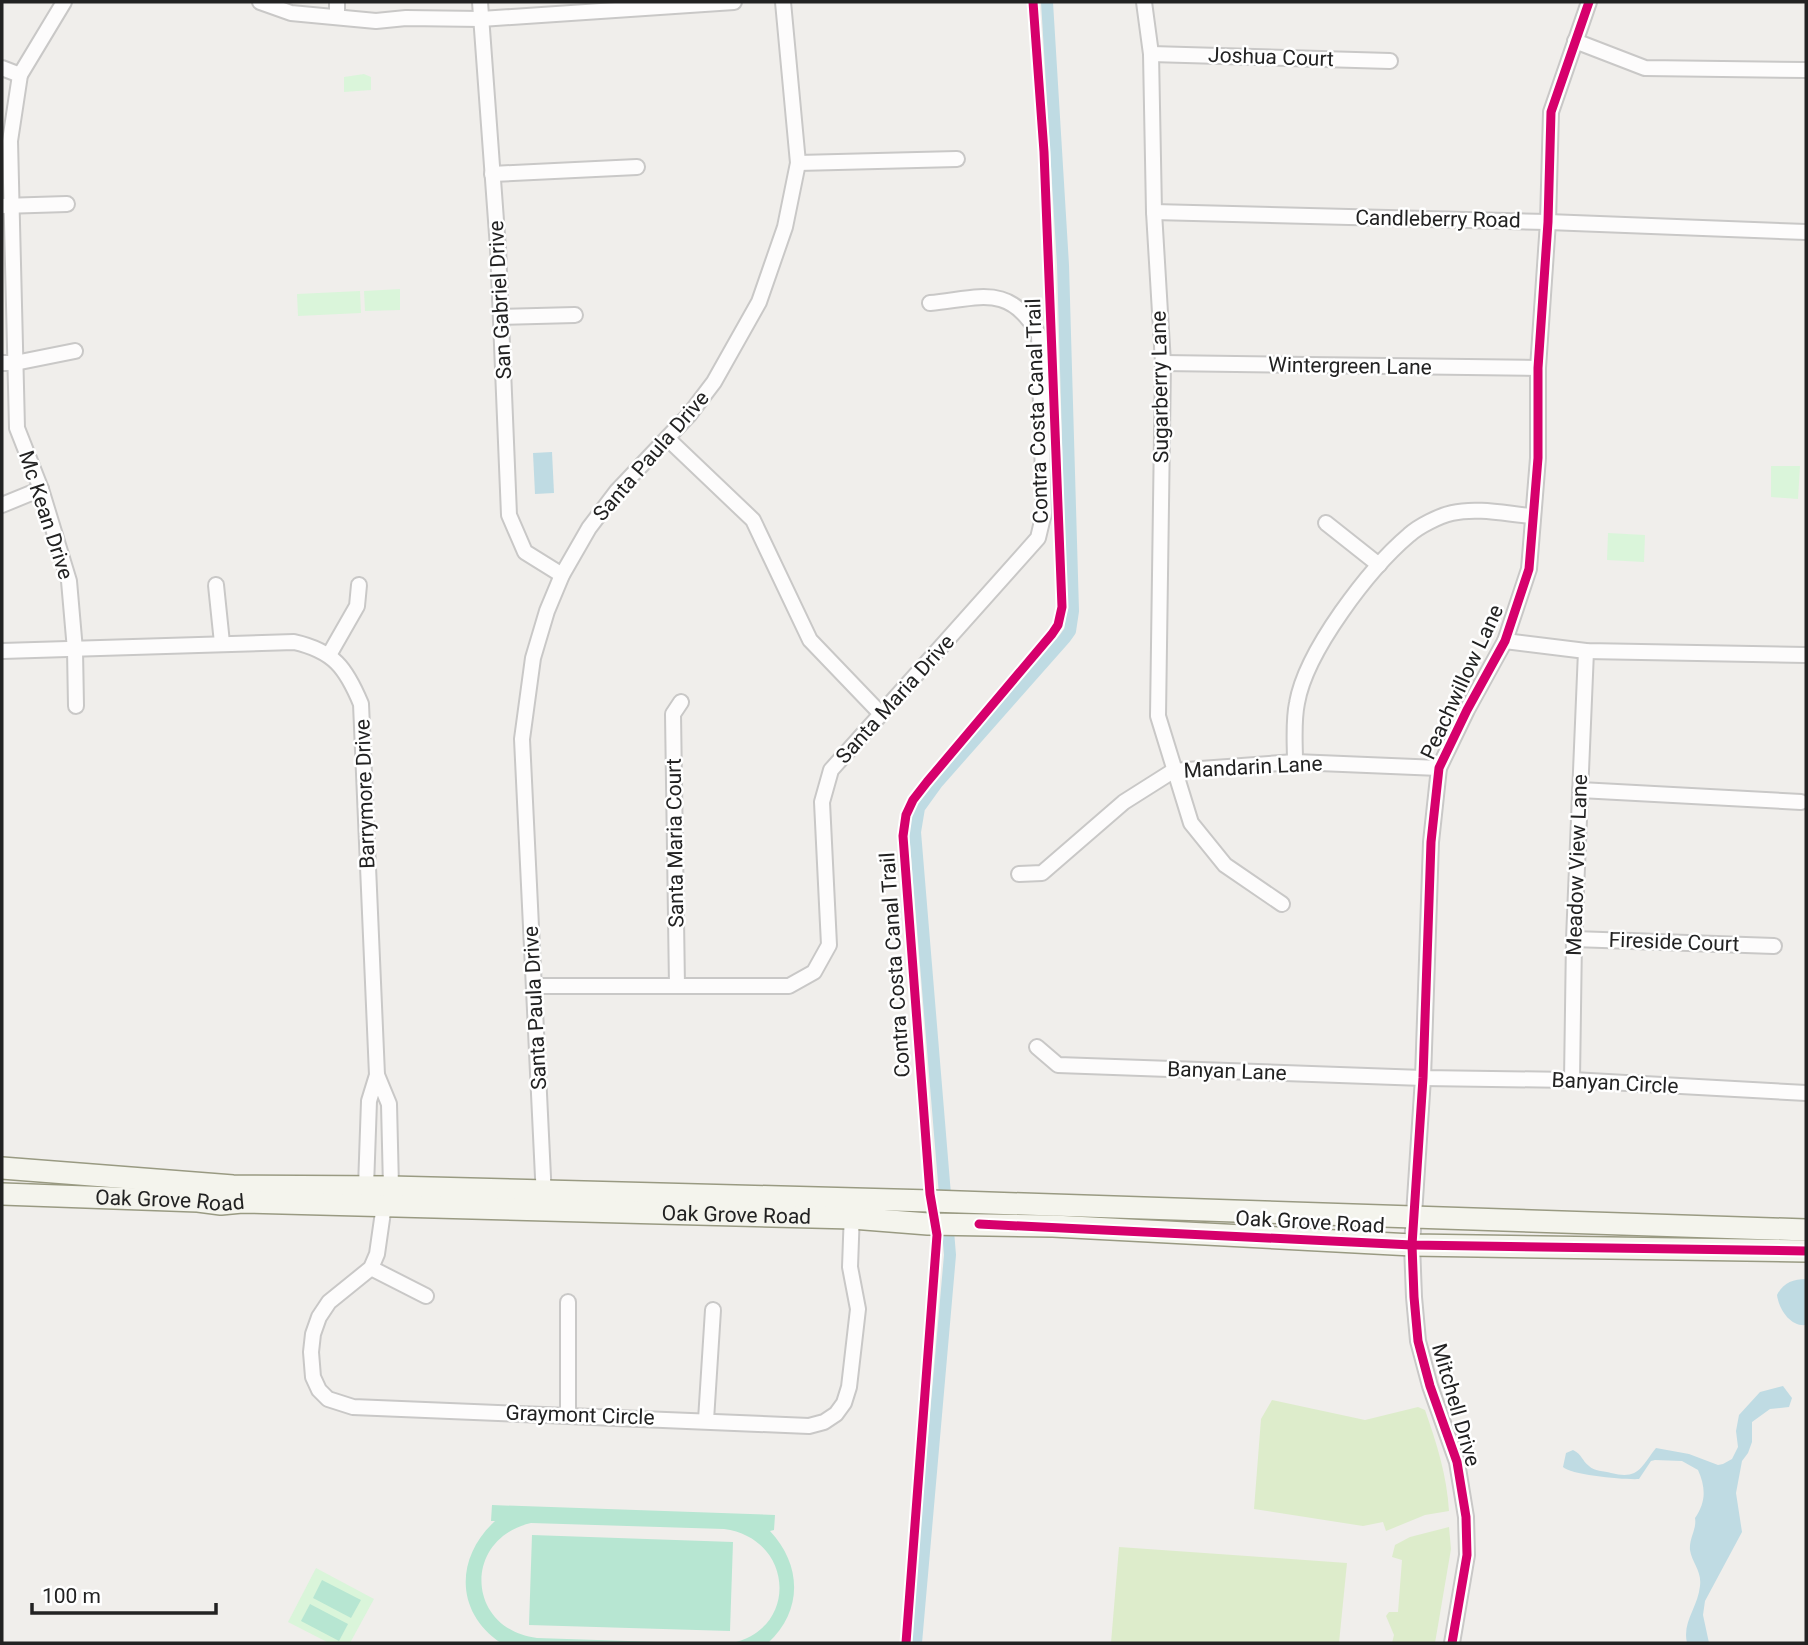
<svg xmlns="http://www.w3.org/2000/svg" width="1808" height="1645" font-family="Roboto,sans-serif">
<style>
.grass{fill:#ddeccb}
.park{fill:#daf5da}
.pitch{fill:#b7e6d2}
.water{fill:#bfdbe3}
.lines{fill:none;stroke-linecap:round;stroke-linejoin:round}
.canal{stroke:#bfdbe3;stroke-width:12}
.street-casing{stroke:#c9c8c7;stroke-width:18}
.secondary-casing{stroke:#999a82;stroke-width:24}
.street{stroke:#fdfcfc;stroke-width:14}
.secondary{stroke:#f4f4ed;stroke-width:21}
.cycleway-casing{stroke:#fff;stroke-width:13}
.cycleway{stroke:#d6006c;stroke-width:9}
.labels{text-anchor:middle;stroke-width:5;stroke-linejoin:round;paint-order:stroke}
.street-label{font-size:21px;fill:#222;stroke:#fff}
</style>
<rect width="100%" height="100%" fill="#f0eeeb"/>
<!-- grass -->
<g class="grass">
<path d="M 1272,1400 L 1365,1420 L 1418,1407 L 1425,1410 C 1437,1444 1447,1476 1449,1511 L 1425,1515 L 1386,1531 L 1383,1522 L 1363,1526 L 1254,1509 L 1261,1419 Z"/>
<path d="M 1449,1527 L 1451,1549 L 1435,1643 L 1392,1643 L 1394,1635 L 1386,1616 L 1389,1612 L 1398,1612 L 1402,1560 L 1392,1557 L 1395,1545 L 1410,1537 Z"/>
<path d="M 1119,1547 L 1347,1563 L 1339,1643 L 1111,1643 Z"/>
</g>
<!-- park -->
<g class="park">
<path d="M 364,74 L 371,77 L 371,90 L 344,92 L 344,77 Z"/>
<path d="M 400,289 L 400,310 L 365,311 L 364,291 Z"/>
<path d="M 360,291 L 361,313 L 298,316 L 297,294 Z"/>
<path d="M 1771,466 L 1800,466 L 1798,499 L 1771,497 Z"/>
<path d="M 1608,533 L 1645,535 L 1644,562 L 1607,560 Z"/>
<path d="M 316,1568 L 374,1599 L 350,1643 L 329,1643 L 288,1622 Z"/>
</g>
<!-- pitch -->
<g class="pitch">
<path d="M 492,1505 L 775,1515 L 774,1530 L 770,1531 C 802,1565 803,1611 768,1643 L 732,1643 C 800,1628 793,1538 724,1529 L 531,1523 C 462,1539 466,1629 537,1638 L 688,1643 L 501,1643 C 455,1612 455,1558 495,1521 L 491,1521 Z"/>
<path d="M 532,1535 L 733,1542 L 730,1631 L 529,1625 Z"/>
<path d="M 322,1580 L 361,1600 L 351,1618 L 313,1598 Z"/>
<path d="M 310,1604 L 348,1624 L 339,1641 L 301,1621 Z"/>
</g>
<!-- water -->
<g class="water">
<path d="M 552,452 L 554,493 L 535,494 L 533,453 Z"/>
<path d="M 1806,1279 L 1806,1325 C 1791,1327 1779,1310 1777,1295 C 1783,1283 1793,1279 1806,1279 Z"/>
<path d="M 1783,1386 L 1792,1398 L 1789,1407 L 1770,1409 L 1752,1422 L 1752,1442 L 1748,1453 L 1742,1461 L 1736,1493 L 1742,1532 L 1705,1601 L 1703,1615 L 1709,1643 L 1687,1643 C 1682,1622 1698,1607 1700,1586 C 1702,1571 1692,1563 1690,1550 C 1689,1538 1697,1529 1695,1518 C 1706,1502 1706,1488 1698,1470 L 1682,1461 L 1655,1460 L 1651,1461 L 1639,1479 C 1626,1480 1570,1475 1563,1467 L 1566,1453 L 1573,1450 C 1582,1454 1582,1461 1589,1466 C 1594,1471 1604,1471 1611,1473 C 1639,1480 1641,1467 1656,1448 L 1689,1454 L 1718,1465 L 1723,1464 L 1732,1459 L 1738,1447 L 1736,1431 L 1739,1415 L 1760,1392 Z"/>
</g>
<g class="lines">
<!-- canal -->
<path class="canal" d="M 916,1643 L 950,1255 L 915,832 L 919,808 L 937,783 L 1065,638 L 1070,631 L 1073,611 L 1063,265 L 1047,2"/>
<defs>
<g id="street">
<path d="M 64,2 L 20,75 L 10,141 L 17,428 L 41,489 L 69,581 L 75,650 L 76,706"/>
<path d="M 260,2 L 291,13 L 376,21 L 406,18 L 481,19 L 734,2"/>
<path d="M 337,2 L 337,17"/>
<path d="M 480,2 L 498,248 L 509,515 L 525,552 L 562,575"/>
<path d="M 1144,2 L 1151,54 L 1154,212 L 1163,363 L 1158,716 L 1191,823 L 1225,865 L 1282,904"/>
<path d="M 1575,41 L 1645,68 L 1806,70"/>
<path d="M 1151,54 L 1390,61"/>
<path d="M 2,68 L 20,75"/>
<path d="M 798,163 L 957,159"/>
<path d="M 492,174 L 637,167"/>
<path d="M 2,206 L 67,204"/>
<path d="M 1154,212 L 1548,222 L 1806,232"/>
<path d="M 502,317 L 575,315"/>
<path d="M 2,363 L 15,363 L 75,351"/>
<path d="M 1163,363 L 1538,368"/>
<path d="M 668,439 L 753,520 L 810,640 L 881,714"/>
<path d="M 2,505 L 41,489"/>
<path d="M 1326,523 L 1379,565"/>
<path d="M 216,585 L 222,643"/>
<path d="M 1505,641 L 1586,651 L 1806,655"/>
<path d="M 2,651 L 294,642 C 334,651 346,668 361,704 L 377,1075"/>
<path d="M 329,655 L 357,606 L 359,585"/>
<path d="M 1295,762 C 1295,743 1293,722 1297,703 C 1306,651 1369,569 1409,535 C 1419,526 1439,516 1452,513 C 1477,507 1507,514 1532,516"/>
<path d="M 1580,790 L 1801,802"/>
<path d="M 1019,874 L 1042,873 L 1124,802 L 1173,771 L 1295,762 L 1439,768"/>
<path d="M 1574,939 L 1774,946"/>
<path d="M 534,986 L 789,986 L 814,972 L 829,945 L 822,802 L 831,770 L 1038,538 L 1044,513 L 1039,335 C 1010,283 981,298 930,303"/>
<path d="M 677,986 L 673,714 L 681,702"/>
<path d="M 1037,1047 L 1058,1065 L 1423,1078 L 1572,1080 L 1806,1093"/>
<path d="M 1572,1080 L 1574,939 L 1586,651"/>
<path d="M 372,1192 L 366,1187 L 369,1101 L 377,1075 L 389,1104 L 391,1187 L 384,1205 L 377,1254 L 371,1268 L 329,1302 L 319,1317 L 313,1334 L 311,1352 L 313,1377 L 319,1390 L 328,1399 L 353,1407 L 809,1426 L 824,1422 L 836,1414 L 844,1403 L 849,1387 L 858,1309 L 850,1267 L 852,1211"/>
<path d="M 544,1198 L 522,739 L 533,658 L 547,611 L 562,575 L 589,528 L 617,491 L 689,415 L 714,382 L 759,302 L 785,227 L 798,163 L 783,2"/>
<path d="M 371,1268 L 426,1296"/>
<path d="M 568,1414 L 568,1302"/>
<path d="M 706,1420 L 713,1310"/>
<path d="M 1452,1643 L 1467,1555 L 1466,1517 L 1457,1462 L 1430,1386 L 1418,1341 L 1414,1297 L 1412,1245 L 1423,1078 L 1431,842 L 1439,768 L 1467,710 L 1505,641 L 1529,569 L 1538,458 L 1538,368 L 1548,222 L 1551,112 L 1589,2"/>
</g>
<g id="secondary">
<path d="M 2,1168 L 233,1186 L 391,1187 L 931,1201 L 1806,1230"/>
<path id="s1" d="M 2,1194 L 198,1201 L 221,1204 L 242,1202 L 852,1218 L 928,1224 L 1053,1226 L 1412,1245 L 1806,1251"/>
</g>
</defs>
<!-- street casing -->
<use href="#street" class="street-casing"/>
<!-- secondary casing -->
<use href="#secondary" class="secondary-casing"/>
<!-- street -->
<use href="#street" class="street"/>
<!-- secondary -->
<use href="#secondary" class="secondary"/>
<defs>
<g id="cycleway">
<path d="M 979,1224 L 1412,1245 L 1806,1251"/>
<path d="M 906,1643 L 937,1235 L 930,1194 L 903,836 L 906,815 L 913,800 L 927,782 L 1052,634 L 1058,625 L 1062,607 L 1044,152 L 1033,2"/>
<path d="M 1452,1643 L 1467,1555 L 1466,1517 L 1457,1462 L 1430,1386 L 1418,1341 L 1414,1297 L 1412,1245 L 1423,1078 L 1431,842 L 1439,768 L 1467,710 L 1505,641 L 1529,569 L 1538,458 L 1538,368 L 1548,222 L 1551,112 L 1589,2"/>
</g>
</defs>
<!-- cycleway casing -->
<use href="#cycleway" class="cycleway-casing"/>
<!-- cycleway -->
<use href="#cycleway" class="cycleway"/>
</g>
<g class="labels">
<!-- street labels -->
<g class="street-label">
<text transform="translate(1271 57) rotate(2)" y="7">Joshua Court</text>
<text transform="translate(1438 219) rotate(1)" y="7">Candleberry Road</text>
<text transform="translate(500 300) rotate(-93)" y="7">San Gabriel Drive</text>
<text transform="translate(1350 366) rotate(1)" y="7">Wintergreen Lane</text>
<text transform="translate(1160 387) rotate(-91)" y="7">Sugarberry Lane</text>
<text transform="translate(1037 411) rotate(-92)" y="7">Contra Costa Canal Trail</text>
<text transform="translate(651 456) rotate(-49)" y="7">Santa Paula Drive</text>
<text transform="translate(46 515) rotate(72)" y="7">Mc Kean Drive</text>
<text transform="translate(1462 682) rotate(-65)" y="7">Peachwillow Lane</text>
<text transform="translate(895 699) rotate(-48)" y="7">Santa Maria Drive</text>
<text transform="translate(1253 767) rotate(-3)" y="7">Mandarin Lane</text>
<text transform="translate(365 794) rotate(-92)" y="7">Barrymore Drive</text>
<text transform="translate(675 843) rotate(-91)" y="7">Santa Maria Court</text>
<text transform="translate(1577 865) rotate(-88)" y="7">Meadow View Lane</text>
<text transform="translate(1674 942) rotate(2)" y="7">Fireside Court</text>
<text transform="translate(895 965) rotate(-94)" y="7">Contra Costa Canal Trail</text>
<text transform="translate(535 1008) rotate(-93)" y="7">Santa Paula Drive</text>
<text transform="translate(1227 1071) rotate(2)" y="7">Banyan Lane</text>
<text transform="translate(1615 1083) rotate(3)" y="7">Banyan Circle</text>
<text dy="7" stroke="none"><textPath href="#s1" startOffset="168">Oak Grove Road</textPath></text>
<text dy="7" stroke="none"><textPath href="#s1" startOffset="735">Oak Grove Road</textPath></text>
<text transform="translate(1310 1222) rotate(3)" y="7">Oak Grove Road</text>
<text transform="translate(1456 1405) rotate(74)" y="7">Mitchell Drive</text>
<text transform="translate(580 1415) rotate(2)" y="7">Graymont Circle</text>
</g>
</g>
<!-- border -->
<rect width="1808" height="1645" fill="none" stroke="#222222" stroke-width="7"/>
<!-- scale -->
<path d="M32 1603v10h184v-10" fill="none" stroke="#222222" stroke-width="3.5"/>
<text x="42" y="1603" font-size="21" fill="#222222" stroke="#ffffff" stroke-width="5" paint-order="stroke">100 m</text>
</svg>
